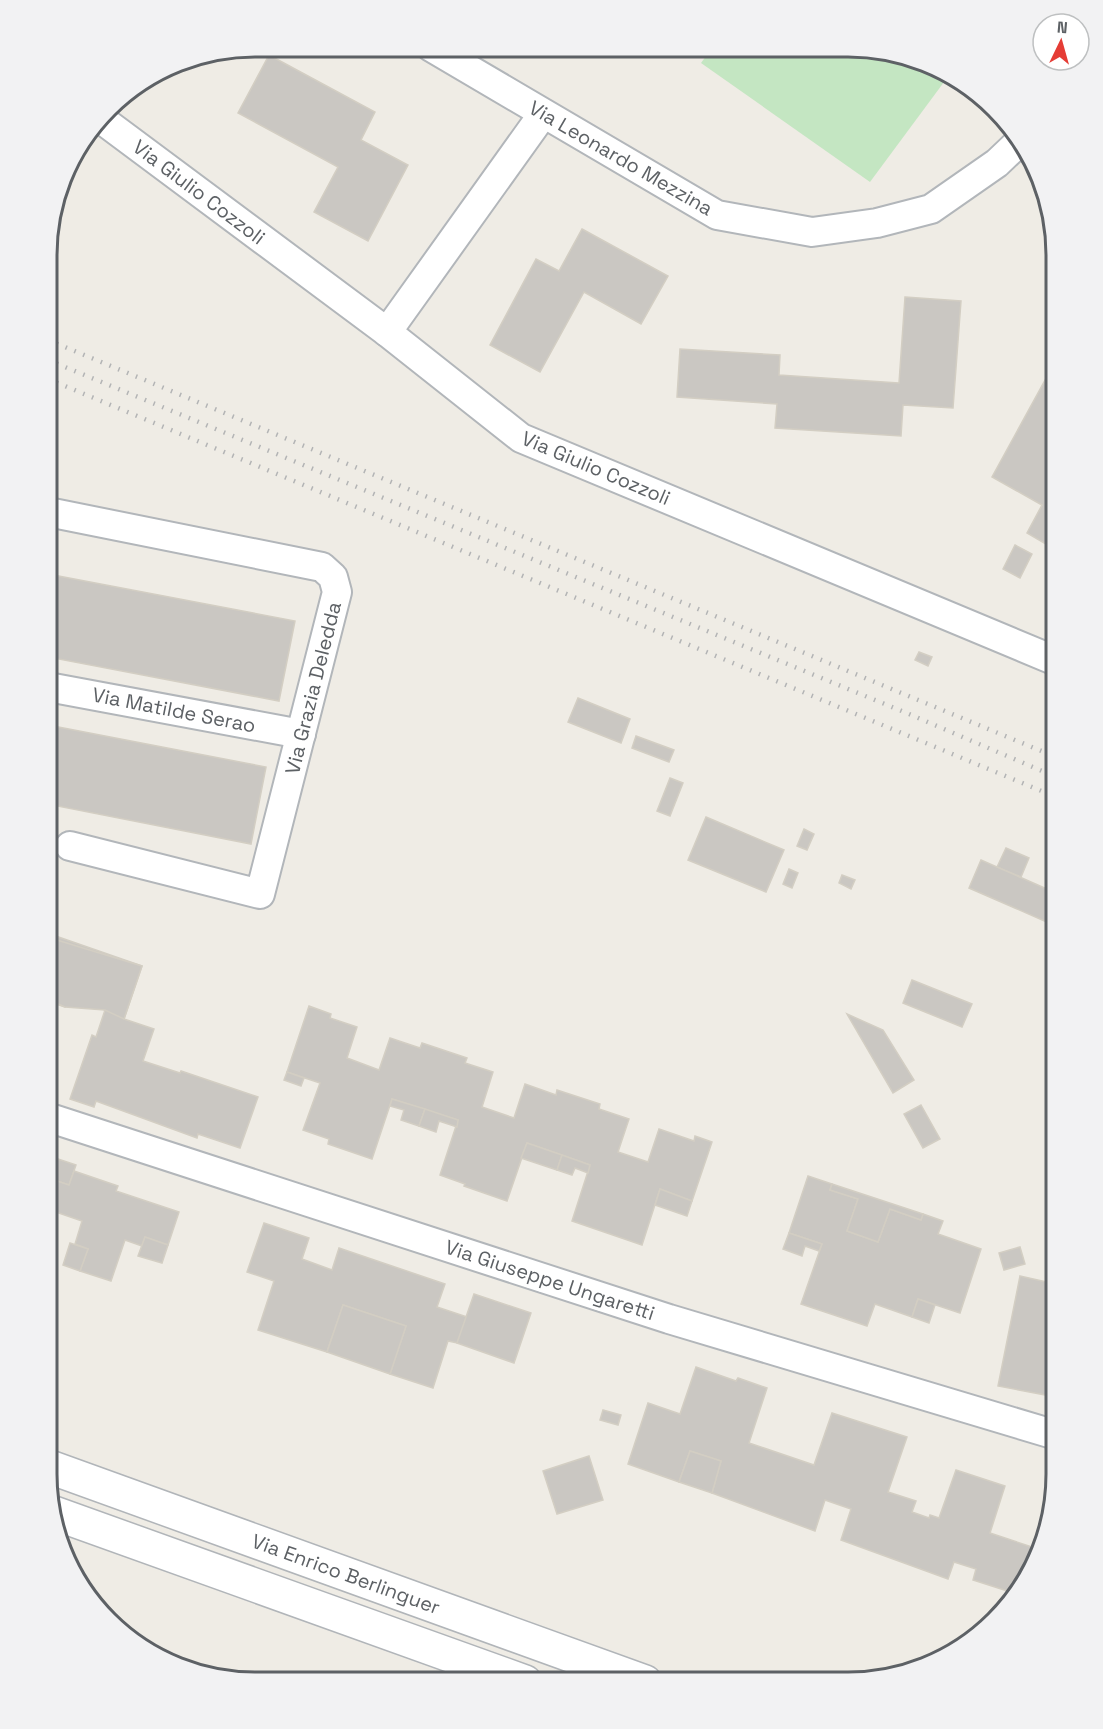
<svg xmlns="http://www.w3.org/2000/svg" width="1103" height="1729" font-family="'Space Grotesk',sans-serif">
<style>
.green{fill:#c4e6c2}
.building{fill:#cac7c2;stroke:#d3cec3;stroke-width:1.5}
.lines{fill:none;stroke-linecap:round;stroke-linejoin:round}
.street-casing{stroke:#b2b6ba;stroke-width:32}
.secondary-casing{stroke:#b1b5b9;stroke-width:36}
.street{stroke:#fff;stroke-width:28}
.secondary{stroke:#fff;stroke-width:33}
.rail{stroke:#b3b4b5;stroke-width:4.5;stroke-dasharray:1.5 8;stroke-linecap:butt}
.labels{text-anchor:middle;stroke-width:6;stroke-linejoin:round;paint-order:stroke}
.street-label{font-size:20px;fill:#5d6165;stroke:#fff}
.rim{fill:none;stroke:#5d6165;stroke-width:3}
</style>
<rect width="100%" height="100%" fill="#efece5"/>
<!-- green -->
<path class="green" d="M 712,48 L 876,48 L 947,78 L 870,182 L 701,63 Z"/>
<!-- building -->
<g class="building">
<path d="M 269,55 L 375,112 L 361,140 L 408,165 L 368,241 L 314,212 L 338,167 L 238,113 Z"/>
<path d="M 582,229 L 668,276 L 641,324 L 584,292 L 540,372 L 490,345 L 536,259 L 559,271 Z"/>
<path d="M 905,297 L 961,301 L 953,408 L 903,405 L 901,436 L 775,428 L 777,404 L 677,397 L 680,349 L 780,355 L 779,375 L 899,383 Z"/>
<path d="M 1056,360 L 1056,484 L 1052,491 L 1056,493 L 1056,550 L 1027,533 L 1042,505 L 992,477 Z"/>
<path d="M 1015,545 L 1032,554 L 1020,578 L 1003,569 Z"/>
<path d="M 48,574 L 295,621 L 279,701 L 48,657 Z"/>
<path d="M 919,652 L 932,657 L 928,666 L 915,660 Z"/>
<path d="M 578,698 L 630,719 L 621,743 L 568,722 Z"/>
<path d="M 48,725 L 266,767 L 251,844 L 47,804 Z"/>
<path d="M 636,736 L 674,750 L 669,762 L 632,748 Z"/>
<path d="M 670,778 L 683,783 L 670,816 L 657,811 Z"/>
<path d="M 706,817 L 784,850 L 766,892 L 688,860 Z"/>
<path d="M 804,829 L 814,834 L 807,850 L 797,846 Z"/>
<path d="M 1006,848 L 1029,858 L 1021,877 L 997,867 Z"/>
<path d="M 981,860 L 1056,893 L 1056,926 L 969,888 Z"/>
<path d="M 789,869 L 798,873 L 792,888 L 783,884 Z"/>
<path d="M 842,875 L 855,880 L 851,889 L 839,883 Z"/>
<path d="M 47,933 L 142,966 L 124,1019 L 154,1029 L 143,1061 L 180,1073 L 181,1071 L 258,1097 L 240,1148 L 198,1134 L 197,1138 L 96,1101 L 94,1107 L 70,1099 L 92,1035 L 96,1037 L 105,1010 L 68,997 L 65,1007 L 47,1001 Z"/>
<path d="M 47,937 L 142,966 L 124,1019 L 105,1010 L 65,1007 L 47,999 Z"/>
<path d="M 912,980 L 972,1004 L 962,1027 L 903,1003 Z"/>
<path d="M 309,1006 L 331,1014 L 330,1018 L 357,1027 L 347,1058 L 379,1070 L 390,1038 L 420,1048 L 422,1043 L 467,1058 L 465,1063 L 493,1072 L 482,1107 L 514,1118 L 525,1084 L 556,1095 L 557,1090 L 600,1104 L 599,1109 L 629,1119 L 618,1152 L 648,1162 L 659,1129 L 694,1141 L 695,1136 L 712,1142 L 692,1201 L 660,1189 L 642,1245 L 572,1221 L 590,1165 L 527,1143 L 507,1201 L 464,1186 L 465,1184 L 440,1175 L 458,1120 L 392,1099 L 372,1159 L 328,1144 L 329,1139 L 303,1130 L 320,1083 L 287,1072 Z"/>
<path d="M 847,1014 L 883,1030 L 914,1080 L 893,1093 Z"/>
<path d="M 287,1072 L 304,1078 L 301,1086 L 284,1080 Z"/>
<path d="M 392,1099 L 425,1109 L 419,1126 L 401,1120 L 404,1110 L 390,1106 Z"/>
<path d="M 921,1105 L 940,1139 L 923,1148 L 904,1114 Z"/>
<path d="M 425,1109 L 458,1120 L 457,1127 L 439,1121 L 436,1132 L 419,1126 Z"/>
<path d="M 527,1143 L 562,1155 L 557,1170 L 521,1158 Z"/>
<path d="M 562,1155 L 590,1165 L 588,1173 L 575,1168 L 572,1175 L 557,1170 Z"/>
<path d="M 58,1159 L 76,1165 L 69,1185 L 51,1179 Z"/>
<path d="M 47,1167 L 54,1170 L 51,1179 L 69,1185 L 74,1171 L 118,1186 L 116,1191 L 179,1212 L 168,1245 L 145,1237 L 142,1246 L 125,1240 L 111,1281 L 80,1271 L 88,1249 L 75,1244 L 82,1221 L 47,1209 Z"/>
<path d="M 808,1176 L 832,1184 L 830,1190 L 858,1199 L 847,1231 L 878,1242 L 890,1209 L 921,1220 L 923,1214 L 943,1221 L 938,1234 L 981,1249 L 960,1313 L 918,1299 L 912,1317 L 875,1304 L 867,1326 L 801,1304 L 822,1244 L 789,1233 Z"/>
<path d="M 832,1184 L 923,1214 L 921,1220 L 890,1209 L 878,1242 L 847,1231 L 858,1199 L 830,1190 Z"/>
<path d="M 660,1189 L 692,1201 L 687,1216 L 655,1205 Z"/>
<path d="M 264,1223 L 309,1238 L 302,1259 L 332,1270 L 339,1248 L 445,1284 L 437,1307 L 467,1317 L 457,1343 L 448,1341 L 433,1388 L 390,1374 L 406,1326 L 343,1305 L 327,1352 L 258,1330 L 274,1281 L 247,1272 Z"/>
<path d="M 789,1233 L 822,1244 L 819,1251 L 805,1246 L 802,1256 L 783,1249 Z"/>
<path d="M 145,1237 L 168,1245 L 162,1263 L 138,1256 Z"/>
<path d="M 70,1243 L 88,1249 L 80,1271 L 63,1265 Z"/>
<path d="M 1020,1247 L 1025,1264 L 1004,1270 L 999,1253 Z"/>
<path d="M 1020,1276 L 1056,1284 L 1056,1397 L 998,1386 Z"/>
<path d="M 474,1294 L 531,1313 L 514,1363 L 457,1343 Z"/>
<path d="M 918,1299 L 935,1305 L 929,1323 L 912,1317 Z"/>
<path d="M 343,1305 L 406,1326 L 390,1374 L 327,1352 Z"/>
<path d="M 696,1367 L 736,1381 L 738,1378 L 767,1388 L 749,1443 L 814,1465 L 832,1413 L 907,1437 L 888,1492 L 916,1501 L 912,1512 L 929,1518 L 930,1515 L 939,1518 L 956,1470 L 1005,1486 L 990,1533 L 1041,1550 L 1017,1594 L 973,1580 L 976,1569 L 954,1562 L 948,1579 L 841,1540 L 851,1509 L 825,1500 L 815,1531 L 712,1493 L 721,1461 L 690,1451 L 679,1482 L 628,1464 L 648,1403 L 680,1414 Z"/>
<path d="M 603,1410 L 621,1415 L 618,1425 L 600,1420 Z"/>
<path d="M 690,1451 L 721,1461 L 712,1493 L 679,1482 Z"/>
<path d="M 589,1456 L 603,1500 L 557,1514 L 543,1471 Z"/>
</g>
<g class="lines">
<defs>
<g id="street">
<path d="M 431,47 L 717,215 L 812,232 L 877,223 L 931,209 L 997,163 L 1017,144"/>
<path d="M 101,119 L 387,332 L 521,438 L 1056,661"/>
<path d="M 387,332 L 543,114"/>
<path d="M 48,512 L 322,567 L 333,577 L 337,592 L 260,894 L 70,846"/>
<path d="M 48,687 L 301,734"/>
<path d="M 47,1117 L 669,1319 L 1056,1435"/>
</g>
<g id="secondary">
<path d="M 47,1466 L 645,1682"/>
<path d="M 54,1513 L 525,1682"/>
</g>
</defs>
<!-- street casing -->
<use href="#street" class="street-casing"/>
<!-- secondary casing -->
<use href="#secondary" class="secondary-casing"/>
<!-- street -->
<use href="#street" class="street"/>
<!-- secondary -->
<use href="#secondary" class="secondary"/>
<!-- rail -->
<g class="rail">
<path d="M 48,340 L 1056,757"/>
<path d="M 48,360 L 909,714 L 1056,777"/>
<path d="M 48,379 L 1056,797"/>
</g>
</g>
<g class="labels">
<!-- street labels -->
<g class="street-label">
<text transform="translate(621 158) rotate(30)" y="7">Via Leonardo Mezzina</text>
<text transform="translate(199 192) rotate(37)" y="7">Via Giulio Cozzoli</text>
<text transform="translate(596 468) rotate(23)" y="7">Via Giulio Cozzoli</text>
<text transform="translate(313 688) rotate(-76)" y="7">Via Grazia Deledda</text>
<text transform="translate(174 710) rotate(11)" y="7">Via Matilde Serao</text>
<text transform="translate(550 1280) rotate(18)" y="7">Via Giuseppe Ungaretti</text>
<text transform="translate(346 1574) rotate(20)" y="7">Via Enrico Berlinguer</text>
</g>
</g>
<!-- crop -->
<path d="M0 0H1103V1729H0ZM255 57H848A198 198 0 0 1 1046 255V1474A198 198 0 0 1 848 1672H255A198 198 0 0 1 57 1474V255A198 198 0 0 1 255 57Z" fill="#f2f2f3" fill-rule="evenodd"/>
<path class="rim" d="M255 57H848A198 198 0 0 1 1046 255V1474A198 198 0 0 1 848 1672H255A198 198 0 0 1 57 1474V255A198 198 0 0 1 255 57Z"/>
<!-- north arrow -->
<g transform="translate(1061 42) rotate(5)"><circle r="28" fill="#ffffff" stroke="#bec0c1" stroke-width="1.5"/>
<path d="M0-4.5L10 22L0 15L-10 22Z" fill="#e53c35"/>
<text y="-9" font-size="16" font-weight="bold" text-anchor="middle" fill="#5d6165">N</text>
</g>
</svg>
